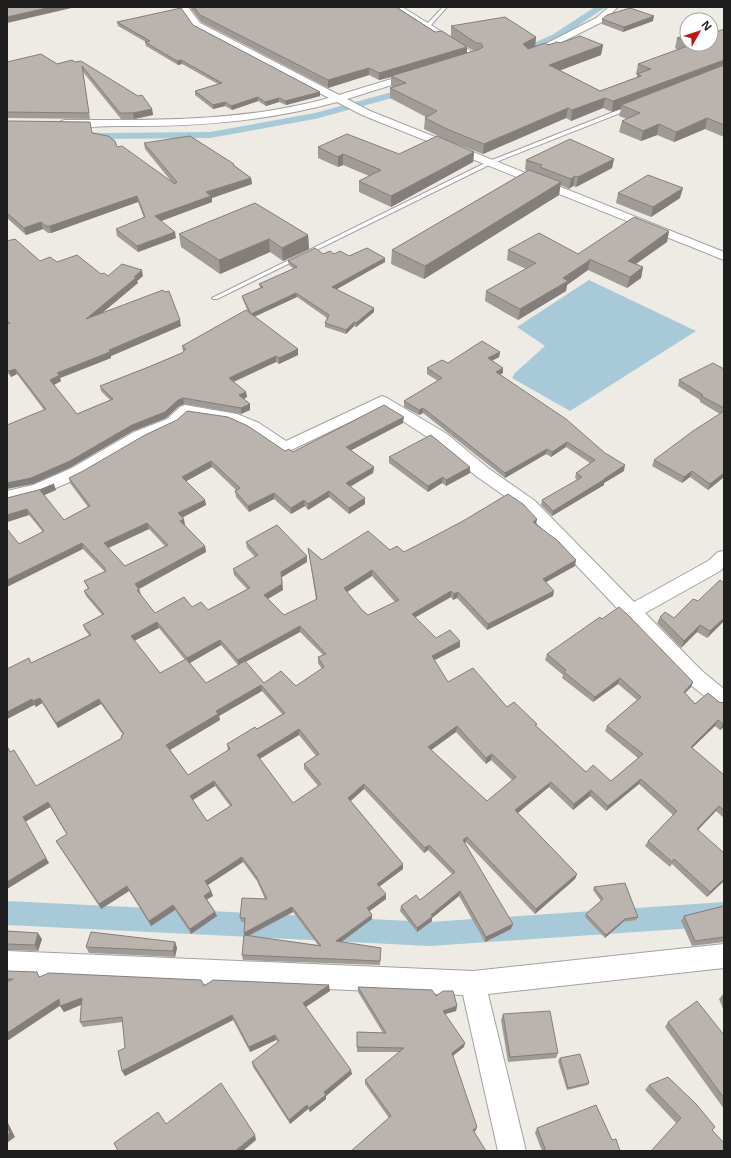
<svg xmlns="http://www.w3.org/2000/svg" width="731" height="1158" font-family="'Noto Sans',sans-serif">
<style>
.water{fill:#a8cad8}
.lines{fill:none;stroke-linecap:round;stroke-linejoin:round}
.canal{fill:#a8cad8;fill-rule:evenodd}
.service-casing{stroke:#a2a2a2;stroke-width:2}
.minor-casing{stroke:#a2a2a2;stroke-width:2}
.service{fill:#fff;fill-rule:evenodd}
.minor{fill:#fff;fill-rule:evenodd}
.wall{fill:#a19b96;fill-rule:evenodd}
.shaded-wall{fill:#837e7a}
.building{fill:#bbb4ae;stroke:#837e7a;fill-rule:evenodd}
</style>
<rect width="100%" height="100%" fill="#eeebe4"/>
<!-- water -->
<path class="water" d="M 589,280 L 696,331 L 570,411 L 512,378 L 515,373 L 545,346 L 517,327 Z"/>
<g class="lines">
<!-- canal -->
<g class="canal">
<path d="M 595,7 L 606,7 L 558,39 L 514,58 L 508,58 L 506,56 L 508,54 L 552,35 Z"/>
<path d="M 414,86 L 418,87 L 419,89 L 418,91 L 315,119 L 210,138 L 102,139 L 80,137 L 74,134 L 80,131 L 102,133 L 210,132 L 315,113 Z"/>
<path d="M 7,901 L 430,922 L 724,902 L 724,926 L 430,946 L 7,925 Z"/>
</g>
<defs>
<g id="service">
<path d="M 397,7 L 402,7 L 428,23 L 443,7 L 447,7 L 431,25 L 478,56 L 474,57 Z"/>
<path d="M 631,105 L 634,107 L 633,108 L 491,164 L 217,299 L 213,299 L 212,298 L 487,162 Z"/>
</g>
<g id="minor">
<path d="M 180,7 L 188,7 L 200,23 L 339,95 L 411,73 L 417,73 L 419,75 L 417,77 L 347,99 L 370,111 L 724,252 L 724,260 L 362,115 L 337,102 C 264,122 191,127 116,126 C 100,126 77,129 61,125 L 60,123 L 61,121 L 65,120 C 154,120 243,122 329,98 L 194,27 Z"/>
<path d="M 609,7 L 618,7 L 602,22 L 534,56 L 528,56 L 526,54 L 596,18 Z"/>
<path d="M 382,396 L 387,398 L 447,434 L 488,468 L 535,501 L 634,602 L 708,561 L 718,552 L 724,551 L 724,567 L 720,571 L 645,613 L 702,671 L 724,689 L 724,708 L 717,706 L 688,683 L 523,509 L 476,476 L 435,442 L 381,407 L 285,453 L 279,452 L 249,431 L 229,421 L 188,415 L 177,425 L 146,440 L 84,476 L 44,493 L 7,503 L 7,491 L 33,485 L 72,468 L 134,432 L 167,419 L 180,407 L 185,405 L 237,414 L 259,423 L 286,441 Z"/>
<path d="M 724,944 L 724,968 L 488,994 L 526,1151 L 498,1151 L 463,995 L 7,975 L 7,951 L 473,971 Z"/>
</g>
</defs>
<!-- service casing -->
<use href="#service" class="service-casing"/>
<!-- minor casing -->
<use href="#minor" class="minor-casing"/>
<!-- service -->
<use href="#service" class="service"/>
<!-- minor -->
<use href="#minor" class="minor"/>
</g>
<!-- wall -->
<g class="wall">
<path d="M 191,7 L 396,7 L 435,32 L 451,36 L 451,26 L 536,37 L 535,46 L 560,43 L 603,45 L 601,55 L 560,70 L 600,91 L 637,77 L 637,75 L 636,74 L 638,64 L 678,50 L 675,48 L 677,38 L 687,35 L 687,44 L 711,44 L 724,29 L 724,137 L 705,129 L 674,142 L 657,135 L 641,141 L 619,132 L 622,121 L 627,119 L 619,116 L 621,109 L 612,112 L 603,108 L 571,121 L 566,118 L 483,154 L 448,141 L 424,129 L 425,118 L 426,117 L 390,98 L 390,88 L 393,87 L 391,86 L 391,77 L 379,80 L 369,75 L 328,88 L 201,22 L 191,9 ZM 467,47 L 474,51 L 467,53 Z"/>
<path d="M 602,19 L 653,21 L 623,32 L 602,24 Z"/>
<path d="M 117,22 L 193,25 L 320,92 L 320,96 L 286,105 L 279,102 L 266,106 L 258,101 L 232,110 L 225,106 L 213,109 L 195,95 L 195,91 L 218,84 L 182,64 L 178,65 L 146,46 L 145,42 L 146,42 L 118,26 Z"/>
<path d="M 72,60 L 152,109 L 153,115 L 134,119 L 121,119 L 83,72 L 90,119 L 7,118 L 7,62 L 57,64 Z"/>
<path d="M 7,121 L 92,133 L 171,181 L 145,149 L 144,143 L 234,164 L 234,165 L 251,178 L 252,184 L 212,198 L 212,202 L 161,221 L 176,238 L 138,252 L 117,236 L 116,229 L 144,218 L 138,202 L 51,233 L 48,233 L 43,229 L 26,235 L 7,218 Z"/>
<path d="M 318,147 L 399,154 L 474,152 L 473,162 L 391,207 L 359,192 L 359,181 L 369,176 L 343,165 L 338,167 L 318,158 Z"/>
<path d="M 614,159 L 612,168 L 576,187 L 573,186 L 569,189 L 560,185 L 559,195 L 424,279 L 391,264 L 392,250 L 528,171 L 525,170 L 526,160 Z"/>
<path d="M 618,193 L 680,198 L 651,217 L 616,203 Z"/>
<path d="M 669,231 L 667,242 L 635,264 L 643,267 L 641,278 L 627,288 L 588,270 L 567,285 L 566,291 L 518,320 L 485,301 L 486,291 L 526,269 L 507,260 L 508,250 L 578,254 Z"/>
<path d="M 179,234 L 308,235 L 309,249 L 283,261 L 270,252 L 220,274 L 181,247 Z"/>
<path d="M 7,241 L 40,261 L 57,262 L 108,276 L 143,276 L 137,281 L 138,283 L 101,313 L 181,326 L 111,356 L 111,358 L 60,378 L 61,381 L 54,385 L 77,414 L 110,400 L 101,391 L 100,386 L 151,366 L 183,352 L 182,346 L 248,312 L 243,300 L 242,296 L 260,288 L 259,284 L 294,269 L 289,265 L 288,261 L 323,254 L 334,254 L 385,262 L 335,289 L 374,312 L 356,327 L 354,326 L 346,334 L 325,327 L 325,323 L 327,318 L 297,297 L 254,317 L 298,349 L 298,355 L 279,364 L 276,362 L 234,382 L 246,392 L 247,397 L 244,399 L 250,404 L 250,410 L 241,414 L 184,404 L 179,406 L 166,418 L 133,431 L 71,467 L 33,484 L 44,410 L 17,374 L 11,377 L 7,372 Z"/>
<path d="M 500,352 L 499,357 L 492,361 L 503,373 L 500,374 L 624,471 L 604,483 L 604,485 L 552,516 L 541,505 L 542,500 L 577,480 L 575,478 L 576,473 L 590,463 L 566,447 L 551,457 L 546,454 L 505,478 L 423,413 L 419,415 L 404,407 L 404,401 L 438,381 L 427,374 L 427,368 Z"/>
<path d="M 724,369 L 724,477 L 708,490 L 690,477 L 682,483 L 652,466 L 654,460 L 720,414 L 700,402 L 700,400 L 678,386 L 679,380 Z"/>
<path d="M 403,423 L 351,450 L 374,467 L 373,473 L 350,487 L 365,504 L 349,514 L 329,497 L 308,510 L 305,506 L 291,514 L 274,499 L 249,512 L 236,497 L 235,491 L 236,490 L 212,467 L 186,481 L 205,500 L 206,505 L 182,518 L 185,525 L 205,546 L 206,552 L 139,589 L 141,595 L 155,613 L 192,607 L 208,610 L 247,589 L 234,575 L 233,569 L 255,557 L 247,548 L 246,542 L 307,556 L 307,562 L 282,577 L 283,590 L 268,599 L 284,615 L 316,600 L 309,554 L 308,548 L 322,560 L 390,550 L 404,552 L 536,524 L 575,566 L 546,582 L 553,596 L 487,630 L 457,598 L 453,600 L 451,597 L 415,617 L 436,638 L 460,647 L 434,660 L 448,682 L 507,707 L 537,724 L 536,726 L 586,772 L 611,781 L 638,758 L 605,731 L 607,726 L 637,700 L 618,684 L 593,702 L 562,678 L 563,675 L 545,660 L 547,654 L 693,682 L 691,687 L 685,693 L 695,704 L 708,693 L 724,727 L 720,730 L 715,726 L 692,748 L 724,775 L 724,818 L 716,811 L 698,830 L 724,881 L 707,897 L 672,864 L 670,867 L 645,846 L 648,841 L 673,815 L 639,784 L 606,811 L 590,796 L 573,810 L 549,787 L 518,813 L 577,874 L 575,879 L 535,914 L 466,842 L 465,843 L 511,929 L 485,942 L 459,896 L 432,918 L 432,921 L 417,932 L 400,911 L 401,906 L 420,900 L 452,874 L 428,850 L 424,853 L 364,789 L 351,801 L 403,864 L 403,869 L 379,887 L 386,899 L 369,911 L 372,915 L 372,919 L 341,942 L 381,948 L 380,965 L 243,960 L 242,955 L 244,935 L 244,933 L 245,922 L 241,922 L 240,918 L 265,899 L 257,881 L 243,862 L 208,885 L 211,891 L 213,896 L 207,899 L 215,912 L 217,916 L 191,934 L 175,910 L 151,926 L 129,891 L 101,909 L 59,846 L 56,841 L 67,835 L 50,807 L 25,822 L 49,863 L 7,889 L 7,746 L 10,752 L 36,786 L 122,738 L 121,736 L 123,735 L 101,704 L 58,728 L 42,703 L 36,707 L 34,705 L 7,719 L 31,663 L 89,635 L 85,630 L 83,625 L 102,615 L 86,596 L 84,591 L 88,589 L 84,581 L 105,572 L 83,549 L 19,544 L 43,532 L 29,515 L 7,522 L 7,498 L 56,490 L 44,495 L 64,520 L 88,507 L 70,483 L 69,478 L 285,451 L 293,452 ZM 149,529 L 165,546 L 125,566 L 108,548 ZM 372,576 L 395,602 L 368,615 L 362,610 L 347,592 ZM 159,628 L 185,660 L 160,673 L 134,641 ZM 300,632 L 323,655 L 318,657 L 318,663 L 322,669 L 296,686 L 264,683 L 245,662 ZM 221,645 L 238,665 L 206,683 L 190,663 ZM 262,691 L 282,714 L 257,729 L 227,744 L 228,751 L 188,775 L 170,750 L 220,720 L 219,716 ZM 456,732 L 486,764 L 491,760 L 512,780 L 487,801 L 431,750 ZM 299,735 L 316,756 L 304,764 L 304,769 L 318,786 L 293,803 L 260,759 ZM 215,786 L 230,806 L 207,821 L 193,800 ZM 293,912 L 318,945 L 249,936 Z"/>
<path d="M 389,457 L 470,467 L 470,473 L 446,486 L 442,483 L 428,492 L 389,463 Z"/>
<path d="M 724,583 L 724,621 L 707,638 L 697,632 L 681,648 L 657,623 L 660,617 L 674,618 Z"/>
<path d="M 594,887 L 638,917 L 636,920 L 623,922 L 605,938 L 585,917 L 586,914 L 601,901 L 593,890 Z"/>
<path d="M 724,906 L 724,942 L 692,946 L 681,921 L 684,916 Z"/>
<path d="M 7,931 L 42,939 L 38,951 L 7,950 Z"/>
<path d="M 175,942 L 177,948 L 175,957 L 89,953 L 86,947 Z"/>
<path d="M 7,971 L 40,977 L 204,986 L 330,991 L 306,1007 L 352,1074 L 326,1096 L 326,1099 L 310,1112 L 308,1109 L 290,1124 L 253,1067 L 252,1062 L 278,1042 L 276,1040 L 250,1052 L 233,1020 L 125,1076 L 122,1071 L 125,1048 L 123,1022 L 83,1027 L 80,1022 L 81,1005 L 64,1012 L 60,1006 L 7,1041 Z"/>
<path d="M 358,987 L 436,996 L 457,1006 L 456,1011 L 445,1014 L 464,1047 L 453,1056 L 476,1130 L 474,1132 L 389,1118 L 365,1084 L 365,1080 L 399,1052 L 357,1052 L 357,1032 L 383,1033 L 358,992 Z"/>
<path d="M 724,993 L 724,1011 L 719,999 Z"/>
<path d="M 503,1014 L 558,1053 L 556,1058 L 508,1062 L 501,1020 Z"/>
<path d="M 668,1022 L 724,1035 L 724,1109 L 665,1027 Z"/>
<path d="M 560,1058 L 589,1083 L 588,1085 L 567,1090 L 558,1061 Z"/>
<path d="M 649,1085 L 712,1130 L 676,1123 L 645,1090 Z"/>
<path d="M 537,1128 L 612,1140 L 620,1151 L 542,1151 L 535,1133 Z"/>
</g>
<!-- shaded-wall -->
<g class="shaded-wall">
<path d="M 51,7 L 76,7 L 7,23 L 7,17 Z"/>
<path d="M 654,16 L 653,21 L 623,32 L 624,27 Z"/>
<path d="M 536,37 L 535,47 L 522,54 L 523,44 Z"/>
<path d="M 603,45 L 601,55 L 548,75 L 549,65 Z"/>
<path d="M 467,47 L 467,54 L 391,76 L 391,77 L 379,80 L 379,73 Z"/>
<path d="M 181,60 L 182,64 L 178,65 L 177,61 Z"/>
<path d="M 724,60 L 724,69 L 621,105 L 621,109 L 612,112 L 613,101 Z"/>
<path d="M 369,68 L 369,75 L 328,88 L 328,80 Z"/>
<path d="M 320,92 L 320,96 L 286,105 L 285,101 Z"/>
<path d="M 258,97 L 258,101 L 232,110 L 231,106 Z"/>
<path d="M 279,98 L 279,102 L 266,106 L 265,102 Z"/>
<path d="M 605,98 L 603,108 L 571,121 L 572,110 Z"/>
<path d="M 225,102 L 225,106 L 213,109 L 213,105 Z"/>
<path d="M 568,108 L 566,118 L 483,154 L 484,144 Z"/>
<path d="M 152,109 L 153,115 L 134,119 L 133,113 Z"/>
<path d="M 707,118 L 705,129 L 674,142 L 676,132 Z"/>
<path d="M 659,124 L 657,135 L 641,141 L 643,131 Z"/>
<path d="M 474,152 L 473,162 L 391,207 L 391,196 Z"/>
<path d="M 343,154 L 343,165 L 338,167 L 338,157 Z"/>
<path d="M 614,159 L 612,168 L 576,187 L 578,177 Z"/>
<path d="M 575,176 L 573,186 L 569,189 L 571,179 Z"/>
<path d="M 251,178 L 252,184 L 212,198 L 212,202 L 156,223 L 155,216 L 206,192 Z"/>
<path d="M 561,182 L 559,195 L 424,279 L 425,266 Z"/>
<path d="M 683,188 L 680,198 L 651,217 L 653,207 Z"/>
<path d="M 137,196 L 138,202 L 51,233 L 50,226 Z"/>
<path d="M 41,222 L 43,229 L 26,235 L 24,228 Z"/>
<path d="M 669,231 L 667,242 L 626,271 L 628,261 Z"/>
<path d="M 175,232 L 176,238 L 138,252 L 137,246 Z"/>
<path d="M 308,235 L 309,249 L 283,261 L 282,248 Z"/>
<path d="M 269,239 L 270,252 L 220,274 L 219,260 Z"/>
<path d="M 385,258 L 385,262 L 332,292 L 332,287 Z"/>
<path d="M 590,260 L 588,270 L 567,285 L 566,291 L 518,320 L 520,309 L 563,278 Z"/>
<path d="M 643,267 L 641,278 L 627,288 L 630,277 Z"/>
<path d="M 142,270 L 143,276 L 137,281 L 138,283 L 88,325 L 86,319 Z"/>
<path d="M 296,293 L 297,297 L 251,318 L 251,314 Z"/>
<path d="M 374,308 L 374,312 L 356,327 L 356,323 Z"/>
<path d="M 180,320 L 181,326 L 111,356 L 111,358 L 60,378 L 61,381 L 52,386 L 50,380 L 57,373 Z"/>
<path d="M 354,322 L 354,326 L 346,334 L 346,330 Z"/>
<path d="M 298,349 L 298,355 L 279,364 L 279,358 Z"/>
<path d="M 500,352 L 499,357 L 487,363 L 488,358 Z"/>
<path d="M 276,356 L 276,362 L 230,383 L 229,378 Z"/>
<path d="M 503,368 L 503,373 L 495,377 L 496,372 Z"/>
<path d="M 15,369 L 17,374 L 11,377 L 9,371 Z"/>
<path d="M 246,392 L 247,397 L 240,401 L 239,395 Z"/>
<path d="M 183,398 L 184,404 L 179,406 L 166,418 L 133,431 L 71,467 L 33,484 L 7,489 L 7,483 L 132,425 L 178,400 Z"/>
<path d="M 250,404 L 250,410 L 241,414 L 241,408 Z"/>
<path d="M 423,408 L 423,413 L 419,415 L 419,410 Z"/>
<path d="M 404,417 L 403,423 L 346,453 L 346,447 Z"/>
<path d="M 567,442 L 566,447 L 551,457 L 552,452 Z"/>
<path d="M 547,449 L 546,454 L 505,478 L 505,473 Z"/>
<path d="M 211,461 L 212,467 L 183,483 L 182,477 Z"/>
<path d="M 625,465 L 624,471 L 604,483 L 604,485 L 552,516 L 553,511 Z"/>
<path d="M 374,467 L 373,473 L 346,489 L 346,483 Z"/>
<path d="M 470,467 L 470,473 L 446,486 L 446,480 Z"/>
<path d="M 692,471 L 690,477 L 682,483 L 684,477 Z"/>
<path d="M 724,473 L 724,477 L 708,490 L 710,484 Z"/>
<path d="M 443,477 L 442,483 L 428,492 L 428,486 Z"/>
<path d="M 54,484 L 56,490 L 42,496 L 40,490 Z"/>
<path d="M 329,491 L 329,497 L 308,510 L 308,504 Z"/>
<path d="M 274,493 L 274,499 L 249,512 L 248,506 Z"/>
<path d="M 365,498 L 365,504 L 349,514 L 349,508 Z"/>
<path d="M 205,500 L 206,505 L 179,519 L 178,513 Z"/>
<path d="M 304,500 L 305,506 L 291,514 L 291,508 Z"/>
<path d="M 27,509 L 29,515 L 7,522 L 7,515 Z"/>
<path d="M 184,519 L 185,525 L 180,521 Z"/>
<path d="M 537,519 L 536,525 L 533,522 Z"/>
<path d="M 147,523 L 149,529 L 106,549 L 104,543 Z"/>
<path d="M 82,543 L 83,549 L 7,587 L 7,580 Z"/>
<path d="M 205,546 L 206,552 L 137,590 L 135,584 Z"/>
<path d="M 307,556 L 307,562 L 282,577 L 281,572 Z"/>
<path d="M 576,560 L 575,566 L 541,585 L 543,579 Z"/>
<path d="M 372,570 L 372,576 L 344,594 L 344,588 Z"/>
<path d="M 282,584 L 283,590 L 264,601 L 264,595 Z"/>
<path d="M 139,589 L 141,595 L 137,590 Z"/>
<path d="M 451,591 L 451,597 L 411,620 L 412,614 Z"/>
<path d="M 554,591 L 553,596 L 487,630 L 488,624 Z"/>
<path d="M 458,592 L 457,598 L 453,600 L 454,594 Z"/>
<path d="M 724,618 L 724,621 L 707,638 L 710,631 Z"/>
<path d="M 157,622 L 159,628 L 132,642 L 131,636 Z"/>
<path d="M 700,625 L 697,632 L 681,648 L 684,641 Z"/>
<path d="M 300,626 L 300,632 L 238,666 L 238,660 Z"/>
<path d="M 220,640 L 221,645 L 188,664 L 187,658 Z"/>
<path d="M 460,641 L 460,647 L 431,662 L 432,656 Z"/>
<path d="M 620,678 L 618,684 L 593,702 L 595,697 Z"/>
<path d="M 693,682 L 691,687 L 681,697 L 684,692 Z"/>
<path d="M 261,685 L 262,691 L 219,716 L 220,720 L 168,751 L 166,745 L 216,711 Z"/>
<path d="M 40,698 L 42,703 L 36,707 L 33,701 Z"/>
<path d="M 32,699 L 34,705 L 7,719 L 7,712 Z"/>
<path d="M 99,699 L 101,704 L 58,728 L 56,723 Z"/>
<path d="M 718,720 L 715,726 L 688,752 L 691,747 Z"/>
<path d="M 724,723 L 724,727 L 720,730 L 723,724 Z"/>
<path d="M 457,726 L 456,732 L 427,753 L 428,747 Z"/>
<path d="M 299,729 L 299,735 L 257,760 L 257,755 Z"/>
<path d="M 492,754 L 491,760 L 486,764 L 486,758 Z"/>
<path d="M 641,779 L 639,784 L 606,811 L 608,806 Z"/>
<path d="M 214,781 L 215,786 L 191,801 L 190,796 Z"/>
<path d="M 551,782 L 549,787 L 514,816 L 515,810 Z"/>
<path d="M 364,784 L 364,789 L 348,803 L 348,798 Z"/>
<path d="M 591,790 L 590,796 L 573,810 L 574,804 Z"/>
<path d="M 48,802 L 50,807 L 25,822 L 23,817 Z"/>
<path d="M 719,806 L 716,811 L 694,834 L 697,829 Z"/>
<path d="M 467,837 L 466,842 L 462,845 L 463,840 Z"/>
<path d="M 429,845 L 428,850 L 424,853 L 425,848 Z"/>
<path d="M 242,857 L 243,862 L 206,886 L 205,881 Z"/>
<path d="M 46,858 L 49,863 L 7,889 L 7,882 Z"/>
<path d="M 403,864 L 403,869 L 377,888 L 377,884 Z"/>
<path d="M 577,874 L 575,879 L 535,914 L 536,909 Z"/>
<path d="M 724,879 L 724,881 L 707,897 L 710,892 Z"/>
<path d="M 127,886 L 129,891 L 101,909 L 99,904 Z"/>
<path d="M 211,891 L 213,896 L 206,900 L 204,896 Z"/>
<path d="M 460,891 L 459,896 L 432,918 L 432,921 L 417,932 L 417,928 L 431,915 Z"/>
<path d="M 386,894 L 386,899 L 367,913 L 367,908 Z"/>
<path d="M 173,905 L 175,910 L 151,926 L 149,921 Z"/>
<path d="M 292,907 L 293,912 L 245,937 L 244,933 Z"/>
<path d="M 215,912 L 217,916 L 191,934 L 190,929 Z"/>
<path d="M 372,915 L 372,919 L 336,946 L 336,941 Z"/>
<path d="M 625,919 L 623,922 L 605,938 L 606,935 Z"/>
<path d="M 513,924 L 511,929 L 485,942 L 486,937 Z"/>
<path d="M 38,933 L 42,939 L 38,951 L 35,945 Z"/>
<path d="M 175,942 L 177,948 L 175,957 L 173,951 Z"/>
<path d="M 329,985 L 330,991 L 304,1008 L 303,1003 Z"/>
<path d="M 82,998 L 85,1003 L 64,1012 L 60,1006 Z"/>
<path d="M 59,999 L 62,1004 L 7,1041 L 7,1033 Z"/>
<path d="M 457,1006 L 456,1011 L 442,1015 L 443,1011 Z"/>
<path d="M 232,1015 L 233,1020 L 125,1076 L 122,1071 Z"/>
<path d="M 275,1035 L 276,1040 L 250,1052 L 249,1047 Z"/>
<path d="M 465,1043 L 464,1047 L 451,1057 L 452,1053 Z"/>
<path d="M 351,1070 L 352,1074 L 326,1096 L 326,1099 L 310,1112 L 309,1108 L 324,1092 Z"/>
<path d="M 307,1105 L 308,1109 L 290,1124 L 289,1120 Z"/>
<path d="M 7,1121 L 15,1137 L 7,1143 Z"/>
<path d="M 477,1127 L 476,1130 L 471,1134 L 473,1130 Z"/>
<path d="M 255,1135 L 256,1140 L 243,1151 L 235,1151 Z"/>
</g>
<!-- building -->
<g class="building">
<path d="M 7,7 L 51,7 L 7,17 Z"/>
<path d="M 194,7 L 396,7 L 435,32 L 442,31 L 467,47 L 379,73 L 369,68 L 328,80 L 200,15 Z"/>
<path d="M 181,8 L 193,25 L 320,92 L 285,101 L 279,98 L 265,102 L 258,97 L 231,106 L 225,102 L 213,105 L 195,91 L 222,83 L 181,60 L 177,61 L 145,42 L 150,41 L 117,22 Z"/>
<path d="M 630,8 L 654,16 L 624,27 L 602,19 L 607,15 Z"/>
<path d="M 505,17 L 536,37 L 523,44 L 528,49 L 545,43 L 548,45 L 557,42 L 560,43 L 580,36 L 603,45 L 549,65 L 600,91 L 641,76 L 637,74 L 651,69 L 638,64 L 693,44 L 692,44 L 711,44 L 711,34 L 724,29 L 724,60 L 613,101 L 605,98 L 572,110 L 568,108 L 484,144 L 449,130 L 425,118 L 437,111 L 390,88 L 406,83 L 391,76 L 480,49 L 483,47 L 481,43 L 476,43 L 451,26 Z"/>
<path d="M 687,35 L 687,42 L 677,38 Z"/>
<path d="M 41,54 L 57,64 L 72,60 L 75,62 L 81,61 L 138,96 L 142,95 L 152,109 L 133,113 L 120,113 L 82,66 L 89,113 L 7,112 L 7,62 Z"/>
<path d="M 724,65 L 724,125 L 707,118 L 676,132 L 659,124 L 643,131 L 622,121 L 640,113 L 621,105 Z"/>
<path d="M 7,121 L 90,122 L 92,133 L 108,136 L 115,141 L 117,147 L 122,146 L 175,184 L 177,182 L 144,143 L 190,136 L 234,164 L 233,165 L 251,178 L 206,192 L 211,196 L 155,216 L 175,232 L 137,246 L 116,229 L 145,217 L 137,196 L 50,226 L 46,226 L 41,222 L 24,228 L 7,213 Z"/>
<path d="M 347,134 L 399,154 L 437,136 L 474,152 L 391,196 L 359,181 L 381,170 L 343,154 L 338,157 L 318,147 Z"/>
<path d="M 570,139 L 614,159 L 578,177 L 575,176 L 571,179 L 540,167 L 542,165 L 526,160 Z"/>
<path d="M 529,170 L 561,182 L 425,266 L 392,250 Z"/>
<path d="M 648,175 L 683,188 L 653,207 L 618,193 Z"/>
<path d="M 255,203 L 308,235 L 282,248 L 269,239 L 219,260 L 179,234 Z"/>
<path d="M 634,217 L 669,231 L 628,261 L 643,267 L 630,277 L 589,259 L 590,260 L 563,278 L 568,281 L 520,309 L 486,291 L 536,263 L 508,250 L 539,233 L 578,254 Z"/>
<path d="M 15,239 L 40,261 L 50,257 L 57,262 L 77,255 L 101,274 L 104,273 L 108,276 L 122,264 L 142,270 L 134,277 L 137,277 L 86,319 L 163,290 L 165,292 L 169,291 L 180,320 L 109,350 L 110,352 L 57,373 L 60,375 L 50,380 L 77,414 L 113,399 L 100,386 L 151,366 L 182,353 L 186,349 L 182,346 L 246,310 L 298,349 L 279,358 L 276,356 L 229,378 L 246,392 L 239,395 L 250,404 L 241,408 L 183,398 L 178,400 L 165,412 L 132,425 L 70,461 L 31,478 L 7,483 L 7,425 L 46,409 L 15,369 L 9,371 L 7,369 L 7,324 L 10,323 L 7,321 L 7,241 Z"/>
<path d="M 315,248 L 323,254 L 330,251 L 334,254 L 340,251 L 349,256 L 367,248 L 385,258 L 332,287 L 374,308 L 356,323 L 354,322 L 346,330 L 325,323 L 329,315 L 296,293 L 251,314 L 242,296 L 263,287 L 259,284 L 297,267 L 288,261 Z"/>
<path d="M 482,341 L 500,352 L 488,358 L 503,368 L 496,372 L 566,419 L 605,453 L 625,465 L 604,479 L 605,479 L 553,511 L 542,500 L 582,477 L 576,473 L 595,460 L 567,442 L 552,452 L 547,449 L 505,473 L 423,408 L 419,410 L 404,401 L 442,378 L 427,368 L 442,360 L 448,363 Z"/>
<path d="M 713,363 L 724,369 L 724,408 L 701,396 L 703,395 L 679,380 Z"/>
<path d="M 384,405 L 404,417 L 346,447 L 374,467 L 346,483 L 365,498 L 349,508 L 329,491 L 308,504 L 304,500 L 291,508 L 274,493 L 248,506 L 235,491 L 240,488 L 211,461 L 182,477 L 205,500 L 178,513 L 184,519 L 180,521 L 205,546 L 135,584 L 139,589 L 137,590 L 155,613 L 184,597 L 192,607 L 201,602 L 208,610 L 250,588 L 233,569 L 258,555 L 246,542 L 277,525 L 307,556 L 281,572 L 282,584 L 264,595 L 284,615 L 317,599 L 308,548 L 322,560 L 368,531 L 390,550 L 397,546 L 404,552 L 463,521 L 508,494 L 523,504 L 537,519 L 533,522 L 558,541 L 576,560 L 543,579 L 554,591 L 488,624 L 458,592 L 454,594 L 451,591 L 412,614 L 436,638 L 450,630 L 460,641 L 432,656 L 448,682 L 473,668 L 507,707 L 514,702 L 537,724 L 535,725 L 586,772 L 593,765 L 611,781 L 643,754 L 607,726 L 641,697 L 620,678 L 595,697 L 564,672 L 566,670 L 547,654 L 600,617 L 602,619 L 619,607 L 627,614 L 693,682 L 684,692 L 695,704 L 708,693 L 719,702 L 724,703 L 724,723 L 723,724 L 718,720 L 691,747 L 724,775 L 724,810 L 719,806 L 697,829 L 724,853 L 724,879 L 710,892 L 674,859 L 672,862 L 648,841 L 677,811 L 641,779 L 608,806 L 591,790 L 574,804 L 551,782 L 515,810 L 577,874 L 536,909 L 467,837 L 463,840 L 513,924 L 486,937 L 460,891 L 431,915 L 433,916 L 417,928 L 401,906 L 416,895 L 420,900 L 455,872 L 429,845 L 425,848 L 364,784 L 348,798 L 403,864 L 377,884 L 386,894 L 367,908 L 372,915 L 336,941 L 381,948 L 380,961 L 242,955 L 244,935 L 321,946 L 292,907 L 244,933 L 245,918 L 240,918 L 242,898 L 267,899 L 256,876 L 242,857 L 205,881 L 211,891 L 204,896 L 215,912 L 190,929 L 173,905 L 149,921 L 127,886 L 99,904 L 56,841 L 67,834 L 48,802 L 23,817 L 46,858 L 7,882 L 7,746 L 10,752 L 14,750 L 36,786 L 122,738 L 121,736 L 124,734 L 99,699 L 56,723 L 40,698 L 33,701 L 32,699 L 7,712 L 7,669 L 29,658 L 31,663 L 91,635 L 83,625 L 104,614 L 84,591 L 89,588 L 84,581 L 106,571 L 104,568 L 105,568 L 82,543 L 7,580 L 7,529 L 19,544 L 44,531 L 27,509 L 7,515 L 7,498 L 42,489 L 54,484 L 40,490 L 64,520 L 90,506 L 69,478 L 83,471 L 145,435 L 177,420 L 187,411 L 228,417 L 248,426 L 285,451 L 289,449 L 293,452 ZM 147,523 L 168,545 L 125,566 L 104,543 ZM 372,570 L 399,600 L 368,615 L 362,610 L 344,588 ZM 157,622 L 187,658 L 220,640 L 238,660 L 300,626 L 326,654 L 318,657 L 324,667 L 296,686 L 281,671 L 264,683 L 245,661 L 206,683 L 186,659 L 160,673 L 131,636 ZM 261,685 L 285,713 L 257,729 L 255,727 L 227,744 L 230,749 L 188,775 L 166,745 L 218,714 L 216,711 ZM 457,726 L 486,758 L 492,754 L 516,777 L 487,801 L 428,747 ZM 299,729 L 319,754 L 304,764 L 321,784 L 293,803 L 257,755 ZM 214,781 L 232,805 L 207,821 L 190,796 Z"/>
<path d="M 724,411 L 724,473 L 710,484 L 692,471 L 684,477 L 654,460 L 693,431 Z"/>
<path d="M 431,435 L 470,467 L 446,480 L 443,477 L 428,486 L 389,457 Z"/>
<path d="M 720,580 L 724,583 L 724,618 L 710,631 L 700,625 L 684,641 L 660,617 L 665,612 L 674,618 L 693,599 L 698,601 Z"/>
<path d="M 625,883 L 638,917 L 625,919 L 606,935 L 586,914 L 603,899 L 594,887 Z"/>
<path d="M 724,906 L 724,937 L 695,941 L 684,916 Z"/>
<path d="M 7,931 L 38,933 L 35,945 L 7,944 Z"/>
<path d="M 91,932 L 175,942 L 173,951 L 86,947 Z"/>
<path d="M 7,971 L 37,972 L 39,977 L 49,973 L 201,980 L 204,986 L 213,980 L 329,985 L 303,1003 L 351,1070 L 324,1092 L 326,1095 L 309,1108 L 307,1105 L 289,1120 L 252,1062 L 279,1041 L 275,1035 L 249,1047 L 232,1015 L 122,1071 L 118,1051 L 125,1048 L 122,1017 L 80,1022 L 82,998 L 60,1006 L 59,999 L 7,1033 L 7,982 L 13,979 L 7,979 Z"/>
<path d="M 358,987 L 432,990 L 436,996 L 443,991 L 453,991 L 457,1006 L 443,1011 L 465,1043 L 452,1053 L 477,1127 L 473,1130 L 486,1151 L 351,1151 L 391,1116 L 365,1080 L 404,1048 L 357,1047 L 357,1032 L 386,1033 Z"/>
<path d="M 697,1001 L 724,1035 L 724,1098 L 668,1022 Z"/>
<path d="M 550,1011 L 558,1053 L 510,1057 L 503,1014 Z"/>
<path d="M 580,1054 L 589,1083 L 568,1088 L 560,1058 Z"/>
<path d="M 668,1077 L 697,1105 L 715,1127 L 712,1130 L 724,1143 L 724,1151 L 651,1151 L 681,1118 L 649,1085 Z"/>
<path d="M 221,1083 L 255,1135 L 235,1151 L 118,1151 L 114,1143 L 158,1112 L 166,1124 Z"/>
<path d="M 596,1105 L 612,1140 L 616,1139 L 620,1151 L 546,1151 L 537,1128 Z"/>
<path d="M 7,1126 L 10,1133 L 7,1135 Z"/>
</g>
<!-- border -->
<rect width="731" height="1158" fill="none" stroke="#1e1e1e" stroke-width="16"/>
<!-- north arrow -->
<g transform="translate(699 32) rotate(51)"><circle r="19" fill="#ffffff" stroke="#a5a5a5"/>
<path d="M0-3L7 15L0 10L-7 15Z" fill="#bb1b10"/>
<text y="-6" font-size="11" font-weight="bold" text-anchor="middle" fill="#1e1e1e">N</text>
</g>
</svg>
